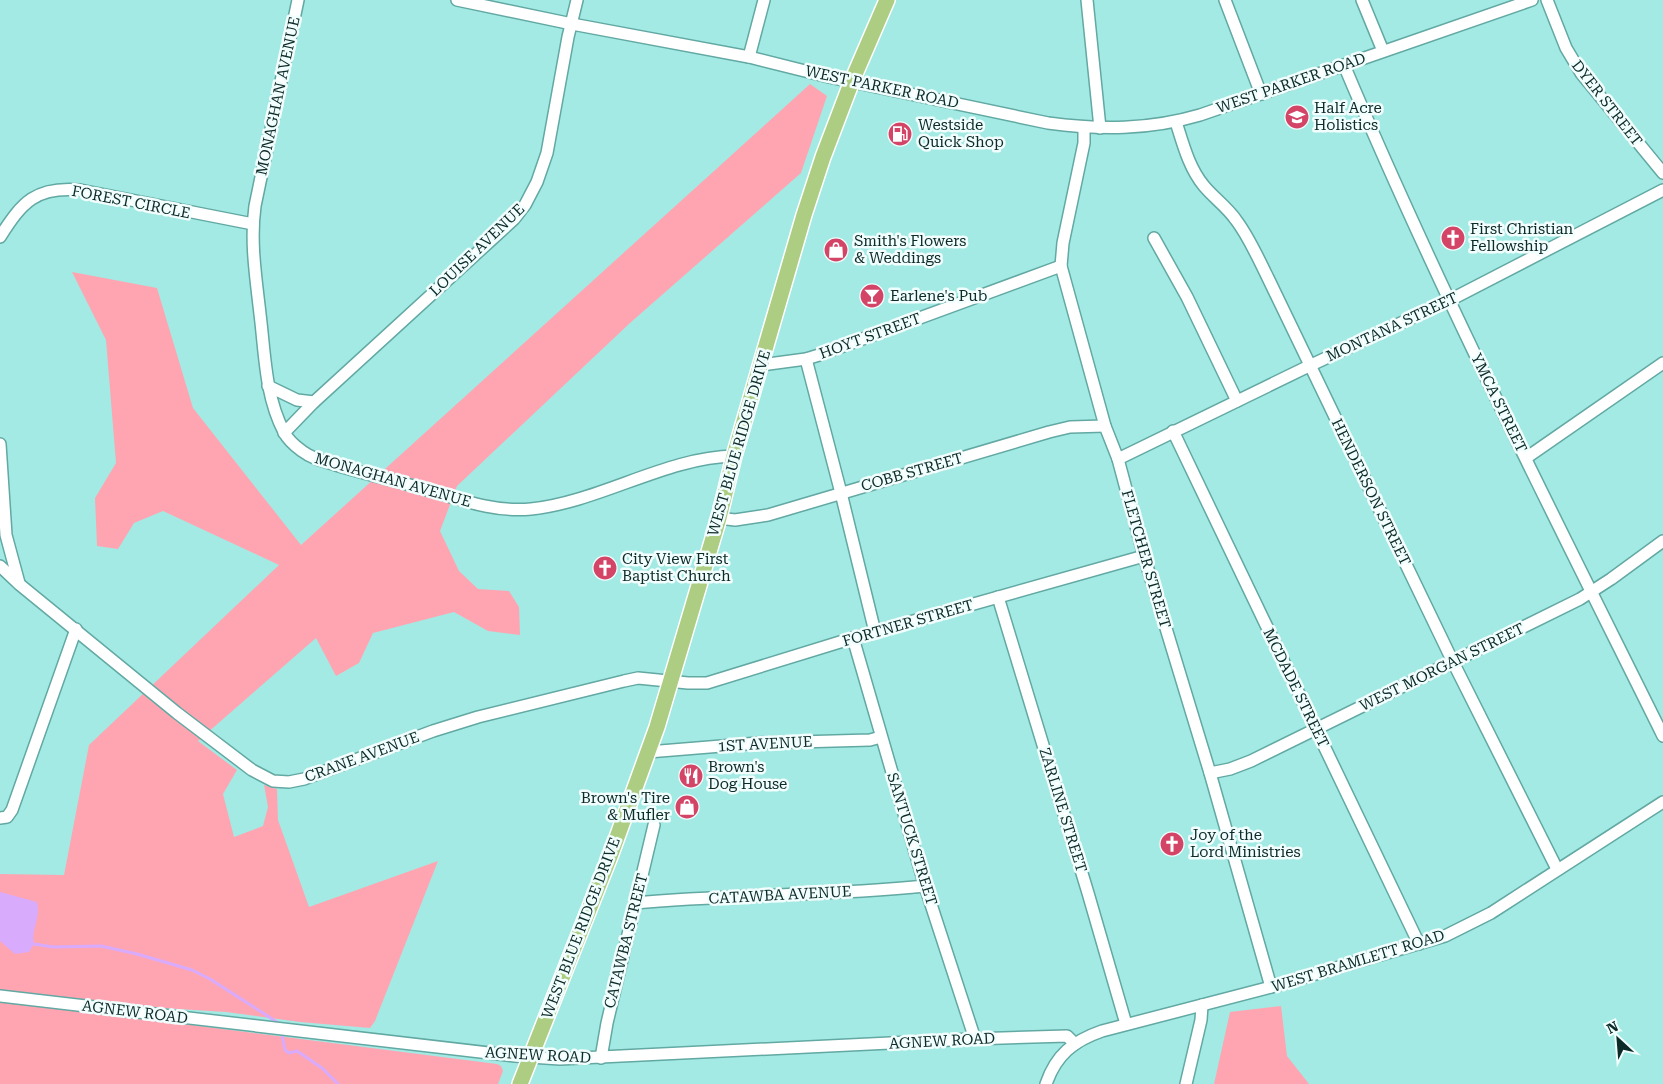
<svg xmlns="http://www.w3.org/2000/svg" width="1663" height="1084" font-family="'Roboto Serif',serif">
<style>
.green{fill:#ffa5b2}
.water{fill:#d9abfd}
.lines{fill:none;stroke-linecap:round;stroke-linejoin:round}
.stream{stroke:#d9abfd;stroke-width:3}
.minor-casing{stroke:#62a8a3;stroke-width:14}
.major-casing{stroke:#fff;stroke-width:18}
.minor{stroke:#fff;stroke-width:11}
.major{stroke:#adcd82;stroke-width:15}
.labels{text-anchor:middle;stroke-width:5;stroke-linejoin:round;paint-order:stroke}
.street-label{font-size:15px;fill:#0c2a28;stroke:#f1fefd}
.poi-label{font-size:15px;fill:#0c2a28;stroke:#f1fefd;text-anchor:start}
</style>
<rect width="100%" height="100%" fill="#a3eae4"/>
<!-- green -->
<g class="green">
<path d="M 810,84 L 827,96 L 801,173 L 630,323 L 457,486 L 440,531 L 459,571 L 478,589 L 509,591 L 519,607 L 520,635 L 488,631 L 454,612 L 373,633 L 359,663 L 336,676 L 316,638 L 198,741 L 237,770 L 223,794 L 234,837 L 263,826 L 268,807 L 264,785 L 277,789 L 278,820 L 309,907 L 438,861 L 375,1021 L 370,1028 L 300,1022 L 226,1012 L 146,1007 L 144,1019 L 497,1064 L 501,1066 L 503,1071 L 498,1084 L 0,1084 L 0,874 L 64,875 L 89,745 L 279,565 L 163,511 L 134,523 L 118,549 L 97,546 L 95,498 L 116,463 L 106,340 L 72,272 L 157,288 L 193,408 L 301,545 Z"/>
<path d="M 1281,1006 L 1287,1056 L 1309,1084 L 1214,1084 L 1230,1012 Z"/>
</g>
<!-- water -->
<path class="water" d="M 0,892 L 37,902 C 41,919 31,928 34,944 L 29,952 L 15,954 L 0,941 Z"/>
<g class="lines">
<!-- stream -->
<g class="stream">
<path d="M 34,944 L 53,947 L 101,946 L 137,954 L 192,970 L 210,979 L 280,1024"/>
<path d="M 282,1035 L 285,1050 L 289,1053 L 297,1051 L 322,1068 L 338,1084"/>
</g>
<defs>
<g id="minor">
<path d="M 298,0 L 255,206 C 250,242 256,278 260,314 C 265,354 265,396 284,432 C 288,440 295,446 302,451 C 311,458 322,461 333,464 C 361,473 389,479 417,487 C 454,497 492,513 531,509 C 599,502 667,457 734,456"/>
<path d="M 457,0 L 572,24 L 749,57 L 829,77 L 1048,123 C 1100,130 1149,130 1200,115 L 1532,0"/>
<path d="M 1087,0 L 1100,128"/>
<path d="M 1225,0 L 1261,94"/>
<path d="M 1362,0 L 1383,51"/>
<path d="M 1547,0 L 1566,48 L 1581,73 L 1663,173"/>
<path d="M 749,57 L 764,0"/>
<path d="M 1344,65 C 1440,293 1553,514 1663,736"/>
<path d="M 1176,122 C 1183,144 1189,168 1204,186 C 1214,198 1227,207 1236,220 C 1249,237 1258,258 1268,278 L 1453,662 L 1557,869"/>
<path d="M 1084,127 L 1084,143 L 1063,243 L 1061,266 L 1105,426 L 1118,459 L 1144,556 L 1210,773 L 1271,987"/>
<path d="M 0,237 C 22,202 36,186 80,190 L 253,224"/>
<path d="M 1154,238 L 1187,297 L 1237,401"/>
<path d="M 806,359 L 841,493 L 875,632"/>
<path d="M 761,365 L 806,359 L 819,355 L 1061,266"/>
<path d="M 268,386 L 297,400 L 314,402 L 489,242 L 514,219 L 525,205 L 537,182 L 547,153 L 568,37 L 577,0"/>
<path d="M 1173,431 L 1419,944"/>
<path d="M 284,433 L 314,402"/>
<path d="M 0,444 L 6,535 L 19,583"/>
<path d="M 1526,458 L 1663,363"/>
<path d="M 1118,459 L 1309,366 L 1450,300 L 1663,190"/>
<path d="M 719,518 L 735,520 L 768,515 L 1049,432 L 1070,427 L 1105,426"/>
<path d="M 0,566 L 19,584 L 177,713 L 252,770 L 273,781 L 289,782 L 304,779 L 433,731 L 478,717 L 624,681 L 638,678 L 688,683 L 707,683 L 853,638 L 1144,556"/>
<path d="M 998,597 L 1088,893 L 1126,1024"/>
<path d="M 853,638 L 925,886 L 973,1033 L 972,1039"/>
<path d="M 648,752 L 758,743 L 870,740 L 881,737"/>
<path d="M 1210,773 L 1230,769 L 1251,761 L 1580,599 L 1611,579 L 1663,541"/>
<path d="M 0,818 L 7,817 L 12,810 L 76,629"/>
<path d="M 635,903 C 732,894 829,896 925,886"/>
<path d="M 0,996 L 515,1056 L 560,1059 L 972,1039 L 1067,1036 L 1075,1044"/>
<path d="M 601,1058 L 607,1023 L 654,825"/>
<path d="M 1046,1084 C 1056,1055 1073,1041 1102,1031 L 1271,987 L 1445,936 L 1491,913 L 1663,802"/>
<path d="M 1186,1084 L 1201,1020 L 1202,1005"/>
</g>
<path id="major" d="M 520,1084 L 611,854 L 657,727 L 719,518 L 734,456 L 804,215 L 823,157 L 852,81 L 887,0"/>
</defs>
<!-- minor casing -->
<use href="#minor" class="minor-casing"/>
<!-- major casing -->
<use href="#major" class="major-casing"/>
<!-- minor -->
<use href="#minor" class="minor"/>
<!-- major -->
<use href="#major" class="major"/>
</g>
<!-- icons -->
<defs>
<symbol id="school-disc" viewBox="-11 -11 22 22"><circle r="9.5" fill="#d34467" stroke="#f1fefd"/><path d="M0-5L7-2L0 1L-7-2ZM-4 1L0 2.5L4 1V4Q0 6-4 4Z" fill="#fff"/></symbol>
<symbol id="fuel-disc" viewBox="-11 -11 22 22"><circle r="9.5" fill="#d34467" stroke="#f1fefd"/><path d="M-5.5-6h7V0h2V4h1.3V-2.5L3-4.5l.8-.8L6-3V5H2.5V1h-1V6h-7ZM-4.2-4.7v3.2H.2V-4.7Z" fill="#fff"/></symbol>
<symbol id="church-disc" viewBox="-11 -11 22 22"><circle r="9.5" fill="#d34467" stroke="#f1fefd"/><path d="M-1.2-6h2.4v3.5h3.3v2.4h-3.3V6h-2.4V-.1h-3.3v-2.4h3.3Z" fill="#fff"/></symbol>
<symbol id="shop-disc" viewBox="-11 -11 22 22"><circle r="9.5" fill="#d34467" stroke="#f1fefd"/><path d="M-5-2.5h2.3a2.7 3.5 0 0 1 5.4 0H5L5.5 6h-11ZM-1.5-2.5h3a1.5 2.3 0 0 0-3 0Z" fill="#fff"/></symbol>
<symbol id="bar-disc" viewBox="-11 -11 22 22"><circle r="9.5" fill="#d34467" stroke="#f1fefd"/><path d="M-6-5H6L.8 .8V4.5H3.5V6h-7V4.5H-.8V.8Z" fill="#fff"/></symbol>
<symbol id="restaurant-disc" viewBox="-11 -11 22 22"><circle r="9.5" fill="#d34467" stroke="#f1fefd"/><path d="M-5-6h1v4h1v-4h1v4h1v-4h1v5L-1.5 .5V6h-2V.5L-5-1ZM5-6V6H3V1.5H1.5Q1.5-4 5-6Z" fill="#fff"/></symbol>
</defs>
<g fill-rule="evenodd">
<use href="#school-disc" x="1283" y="103" width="28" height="28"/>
<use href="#fuel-disc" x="886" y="120" width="28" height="28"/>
<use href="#church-disc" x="1439" y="224" width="28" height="28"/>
<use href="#shop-disc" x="822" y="236" width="28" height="28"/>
<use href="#bar-disc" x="858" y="282" width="28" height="28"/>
<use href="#church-disc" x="591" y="554" width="28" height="28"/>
<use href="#restaurant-disc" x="677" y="762" width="28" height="28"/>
<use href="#shop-disc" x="673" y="793" width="28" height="28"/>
<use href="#church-disc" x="1158" y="830" width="28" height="28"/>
</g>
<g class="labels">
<!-- street labels -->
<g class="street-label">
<text transform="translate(1291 83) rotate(-19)" y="5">WEST PARKER ROAD</text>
<text transform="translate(882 87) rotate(12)" y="5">WEST PARKER ROAD</text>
<text transform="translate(278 96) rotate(-78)" y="5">MONAGHAN AVENUE</text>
<text transform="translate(1607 103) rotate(52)" y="5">DYER STREET</text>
<text transform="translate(131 202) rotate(11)" y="5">FOREST CIRCLE</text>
<text transform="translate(477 250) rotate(-44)" y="5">LOUISE AVENUE</text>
<text transform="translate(1392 327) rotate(-25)" y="5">MONTANA STREET</text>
<text transform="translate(870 336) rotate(-20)" y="5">HOYT STREET</text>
<text transform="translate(1499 403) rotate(64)" y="5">YMCA STREET</text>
<text transform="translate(739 443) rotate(-74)" y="5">WEST BLUE RIDGE DRIVE</text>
<text transform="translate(912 472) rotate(-16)" y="5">COBB STREET</text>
<text transform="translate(393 480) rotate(16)" y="5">MONAGHAN AVENUE</text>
<text transform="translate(1371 492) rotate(64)" y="5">HENDERSON STREET</text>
<text transform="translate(1146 559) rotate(74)" y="5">FLETCHER STREET</text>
<text transform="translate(908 623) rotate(-16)" y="5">FORTNER STREET</text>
<text transform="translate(1442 667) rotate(-26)" y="5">WEST MORGAN STREET</text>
<text transform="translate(1296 688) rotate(64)" y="5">MCDADE STREET</text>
<text transform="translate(765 744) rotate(-3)" y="5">1ST AVENUE</text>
<text transform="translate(362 757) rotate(-20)" y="5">CRANE AVENUE</text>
<text transform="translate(1063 810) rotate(73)" y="5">ZARLINE STREET</text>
<text transform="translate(912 839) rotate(73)" y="5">SANTUCK STREET</text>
<text transform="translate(780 895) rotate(-3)" y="5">CATAWBA AVENUE</text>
<text transform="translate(581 928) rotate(-69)" y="5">WEST BLUE RIDGE DRIVE</text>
<text transform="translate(626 941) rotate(-76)" y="5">CATAWBA STREET</text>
<text transform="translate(1358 961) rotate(-17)" y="5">WEST BRAMLETT ROAD</text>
<text transform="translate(135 1012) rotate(7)" y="5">AGNEW ROAD</text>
<text transform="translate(942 1041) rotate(-3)" y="5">AGNEW ROAD</text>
<text transform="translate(538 1055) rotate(3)" y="5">AGNEW ROAD</text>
</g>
<!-- poi labels -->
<g class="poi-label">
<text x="1314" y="113">Half Acre<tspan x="1314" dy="17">Holistics</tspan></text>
<text x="918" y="130">Westside<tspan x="918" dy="17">Quick Shop</tspan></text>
<text x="1470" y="234">First Christian<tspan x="1470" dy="17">Fellowship</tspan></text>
<text x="854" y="246">Smith's Flowers<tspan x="854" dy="17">&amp; Weddings</tspan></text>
<text x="890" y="301">Earlene's Pub</text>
<text x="622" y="564">City View First<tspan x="622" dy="17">Baptist Church</tspan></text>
<text x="708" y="772">Brown's<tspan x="708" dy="17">Dog House</tspan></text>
<text x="670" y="803" text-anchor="end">Brown's Tire<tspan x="670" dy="17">&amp; Mufler</tspan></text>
<text x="1190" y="840">Joy of the<tspan x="1190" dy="17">Lord Ministries</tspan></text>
</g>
</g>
<!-- north arrow -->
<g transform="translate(1618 1039) rotate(334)" stroke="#f1fefd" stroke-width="4" paint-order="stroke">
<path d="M0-4L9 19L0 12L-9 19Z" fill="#0c2a28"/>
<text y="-8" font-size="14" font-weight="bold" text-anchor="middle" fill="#0c2a28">N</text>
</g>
</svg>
